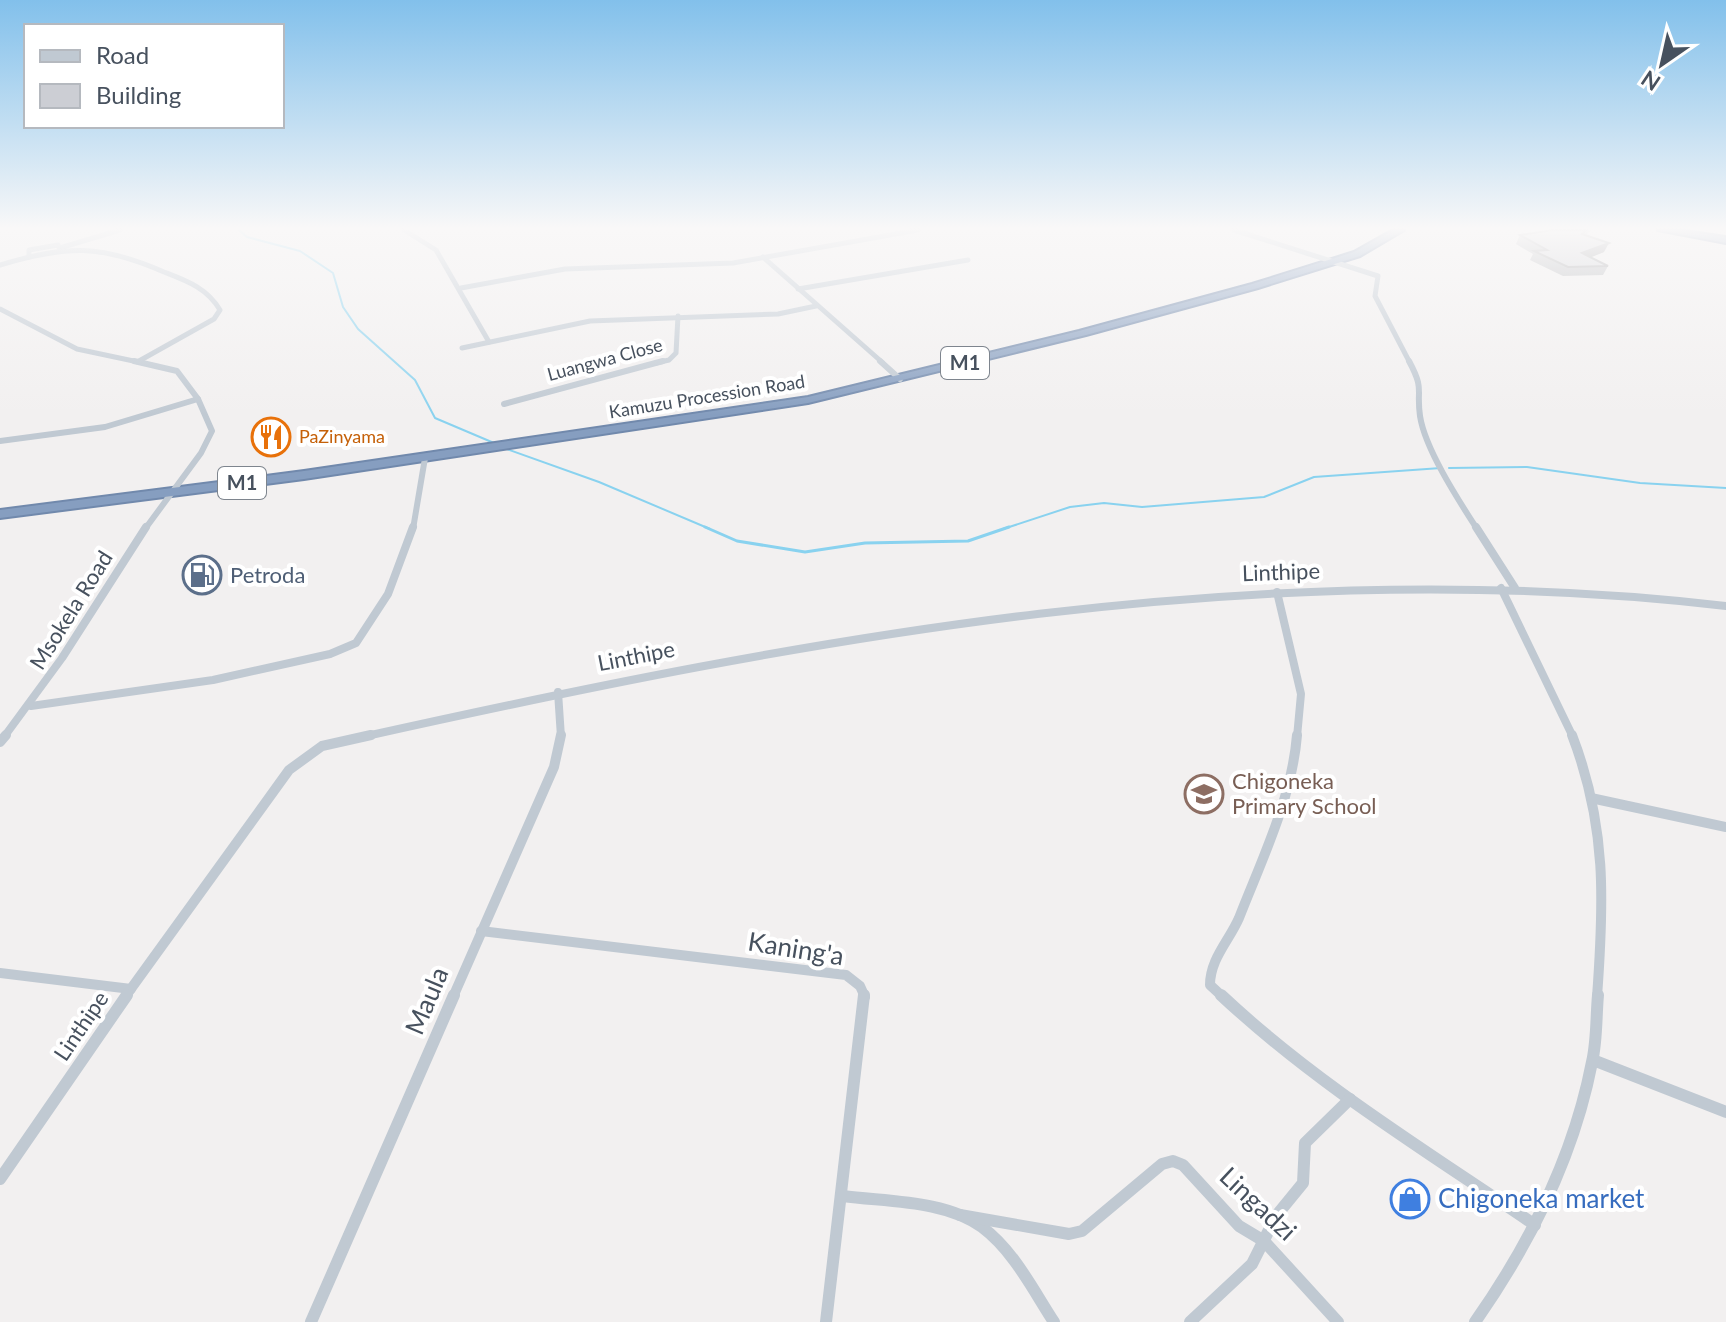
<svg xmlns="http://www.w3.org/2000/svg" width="1726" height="1322" font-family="Lato,sans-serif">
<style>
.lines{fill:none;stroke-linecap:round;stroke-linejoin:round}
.stream-far1{stroke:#89d2ef;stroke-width:2}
.stream{stroke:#89d2ef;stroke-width:3}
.highway-casing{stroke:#7189ac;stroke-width:4}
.street-far4{stroke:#c0c9d2;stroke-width:5}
.street-far3{stroke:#c0c9d2;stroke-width:6}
.street-far2{stroke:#c0c9d2;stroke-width:8}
.street-far1{stroke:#c0c9d2;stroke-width:10}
.street{stroke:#c0c9d2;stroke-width:12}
.highway{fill:#869ec0;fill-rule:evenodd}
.wall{fill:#afb1b6}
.shaded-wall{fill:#8f9094}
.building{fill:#ccced4;stroke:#8f9094;stroke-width:2}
.labels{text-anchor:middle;stroke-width:8;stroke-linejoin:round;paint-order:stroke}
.far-street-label{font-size:18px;fill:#47515e;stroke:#fff}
.far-food-label{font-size:18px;fill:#c56008;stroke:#fff;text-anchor:start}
.shield{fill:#fff;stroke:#7e858e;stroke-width:2}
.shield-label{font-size:20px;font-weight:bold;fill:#47515e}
.street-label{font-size:22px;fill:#47515e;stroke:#fff}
.service-label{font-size:22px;fill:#4e5e75;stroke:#fff;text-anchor:start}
.education-label{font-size:22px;fill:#785e54;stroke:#fff;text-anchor:start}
.near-street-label{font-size:26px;fill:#47515e;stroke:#fff}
.near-shop-label{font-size:26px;fill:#366cbe;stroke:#fff;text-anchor:start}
</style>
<rect width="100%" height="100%" fill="#f2f0f0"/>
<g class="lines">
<!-- stream-far1 -->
<g class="stream-far1">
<path d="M 239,230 L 247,237 L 300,251 L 333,273 L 343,307 L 358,329 L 415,380 L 435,418 L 494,443"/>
<path d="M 501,447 L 599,482 L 710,529"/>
<path d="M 1449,468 L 1527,467 L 1640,483 L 1726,488"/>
<path d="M 1003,529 L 1070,507 L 1104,503 L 1142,507 L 1264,497 L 1314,477 L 1441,468"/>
</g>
<!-- stream -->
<path class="stream" d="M 705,527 L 737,541 L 805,552 L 865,543 L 968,541 L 1009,527"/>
<defs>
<g id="highway">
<path d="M 1393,230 L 1404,230 L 1360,256 L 1258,288 L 1086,335 L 808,403 L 304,479 L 0,518 L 0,510 L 304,471 L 808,397 L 1079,331 L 1252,284 L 1354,252 Z"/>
<path d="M 1658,230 L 1679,230 L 1726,237 L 1726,243 Z"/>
</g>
</defs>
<!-- highway casing -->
<use href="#highway" class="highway-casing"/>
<!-- street-far4 -->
<g class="street-far4">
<path d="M 404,230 L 436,250 L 489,342"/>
<path d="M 1234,230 L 1378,276 L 1375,296 L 1410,363"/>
<path d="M 63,247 L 120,230"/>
<path d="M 29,257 L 29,250 L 58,245 L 61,251"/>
<path d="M 763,257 L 883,363"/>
<path d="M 0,265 C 67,245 100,244 164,272 C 187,281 207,288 220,310 L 214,319 L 139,361"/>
<path d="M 461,288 L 565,269 L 733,263 L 918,230"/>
<path d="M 798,289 L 968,260"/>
<path d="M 0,309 L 77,349 L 143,363"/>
<path d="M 462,348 L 590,321 L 778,314 L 816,306"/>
<path d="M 656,363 L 669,360 L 676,353 L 678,316"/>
</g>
<!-- street-far3 -->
<g class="street-far3">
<path d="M 134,361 L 177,371 L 198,399 L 212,431 L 201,453 L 145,529"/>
<path d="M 880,361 L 900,379"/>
<path d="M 1409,361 C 1425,391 1416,388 1420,416 C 1425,449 1459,501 1477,529"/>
<path d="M 504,404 L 663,361"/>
<path d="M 0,441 L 105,427 L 198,399"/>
<path d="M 413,529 L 425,458"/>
</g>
<!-- street-far2 -->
<g class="street-far2">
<path d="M 1476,527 L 1515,588"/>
<path d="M 1501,588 L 1573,737"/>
<path d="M 1277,592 L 1301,694 L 1297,737"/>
<path d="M 558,692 L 561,737"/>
<path d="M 31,706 L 213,680 L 330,654 L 356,643 L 388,594 L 413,527"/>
<path d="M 4,737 L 62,658 L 146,527"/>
<path d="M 362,737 C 812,637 1264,552 1726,606"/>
</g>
<!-- street-far1 -->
<g class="street-far1">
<path d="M 1572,735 C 1607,826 1604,902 1597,997"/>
<path d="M 0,742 L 6,735"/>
<path d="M 1591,798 L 1726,827"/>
<path d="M 481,931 L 846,975 L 860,986 L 865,997"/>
<path d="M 0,973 L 131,989"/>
<path d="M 125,997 L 289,770 L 322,746 L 371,735"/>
<path d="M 453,997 L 554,767 L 561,735"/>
<path d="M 1223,997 L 1210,985 C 1210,959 1229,941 1239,918 C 1262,859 1292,798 1297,735"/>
</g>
<!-- street -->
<g class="street">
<path d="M 1221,995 C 1316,1084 1428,1152 1535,1225"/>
<path d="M 1593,1060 L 1726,1112"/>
<path d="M 0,1179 L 127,995"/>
<path d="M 843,1196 C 887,1202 945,1200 982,1227 C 1014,1251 1033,1290 1054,1322"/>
<path d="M 960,1215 L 1069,1234 L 1082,1231 L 1162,1164 L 1173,1161 L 1183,1165 L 1239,1226 L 1264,1241 L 1338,1322"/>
<path d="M 311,1322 L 454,995"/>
<path d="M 826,1322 L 864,995"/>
<path d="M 1190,1322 L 1252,1264 L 1276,1216 L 1303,1183 L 1305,1143 L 1350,1099"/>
<path d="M 1475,1322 C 1529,1245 1574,1155 1592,1062 C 1597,1041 1596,1017 1598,995"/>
</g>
<!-- highway -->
<use href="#highway" class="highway"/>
</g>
<!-- wall -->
<path class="wall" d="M 1553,230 L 1591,230 L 1586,235 L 1604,252 L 1590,257 L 1608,266 L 1603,275 L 1563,276 L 1530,260 L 1533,254 L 1516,244 L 1520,235 Z"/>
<!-- shaded-wall -->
<path class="shaded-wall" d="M 1609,243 L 1604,252 L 1577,263 L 1582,253 Z"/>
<!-- building -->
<path class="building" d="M 1553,230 L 1586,230 L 1582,234 L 1609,243 L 1582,253 L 1608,266 L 1568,267 L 1534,251 L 1547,250 L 1520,235 Z"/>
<!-- sky -->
<linearGradient id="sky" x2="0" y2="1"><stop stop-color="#82c0eb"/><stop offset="0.55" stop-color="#f9f8f8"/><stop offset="1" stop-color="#f9f8f8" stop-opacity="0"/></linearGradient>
<rect width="1726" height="415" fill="url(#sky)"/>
<!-- icons -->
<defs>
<symbol id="restaurant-ring" viewBox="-11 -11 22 22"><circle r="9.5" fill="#fff" stroke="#e8710a" stroke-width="1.5"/><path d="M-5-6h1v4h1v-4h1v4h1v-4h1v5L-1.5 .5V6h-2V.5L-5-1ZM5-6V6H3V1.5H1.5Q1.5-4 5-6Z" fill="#e8710a"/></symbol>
<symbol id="fuel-ring" viewBox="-11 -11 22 22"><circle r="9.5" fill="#fff" stroke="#5c6f8a" stroke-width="1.5"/><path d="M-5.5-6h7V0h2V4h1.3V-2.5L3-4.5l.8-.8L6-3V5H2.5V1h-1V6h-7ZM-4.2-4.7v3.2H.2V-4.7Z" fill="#5c6f8a"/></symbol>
<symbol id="school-ring" viewBox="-11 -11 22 22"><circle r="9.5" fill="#fff" stroke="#8d6e63" stroke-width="1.5"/><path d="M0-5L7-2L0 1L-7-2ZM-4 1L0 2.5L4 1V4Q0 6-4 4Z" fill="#8d6e63"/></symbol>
<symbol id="shop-ring" viewBox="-11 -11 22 22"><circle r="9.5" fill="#fff" stroke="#3f7fe0" stroke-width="1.5"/><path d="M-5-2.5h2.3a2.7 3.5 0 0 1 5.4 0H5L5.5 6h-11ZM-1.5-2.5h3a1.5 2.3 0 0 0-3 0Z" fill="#3f7fe0"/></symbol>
</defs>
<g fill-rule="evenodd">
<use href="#restaurant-ring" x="249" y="415" width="44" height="44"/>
<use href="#fuel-ring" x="180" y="553" width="44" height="44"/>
<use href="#school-ring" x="1182" y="772" width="44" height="44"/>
<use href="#shop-ring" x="1388" y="1177" width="44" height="44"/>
</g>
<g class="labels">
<!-- far-street labels -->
<g class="far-street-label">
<text transform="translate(605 360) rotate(-15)" y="6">Luangwa Close</text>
<text transform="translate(707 397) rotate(-9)" y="6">Kamuzu Procession Road</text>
</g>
<!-- far-food labels -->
<g class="far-food-label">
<text x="299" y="443">PaZinyama</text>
</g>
<!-- shield labels -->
<g class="shield">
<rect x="941" y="347" width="48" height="32" rx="6"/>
<rect x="218" y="467" width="48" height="32" rx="6"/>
</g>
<g class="shield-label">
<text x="965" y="370">M1</text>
<text x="242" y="490">M1</text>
</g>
<!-- street labels -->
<g class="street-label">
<text transform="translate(1281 572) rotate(-2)" y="8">Linthipe</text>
<text transform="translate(71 610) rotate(-58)" y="8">Msokela Road</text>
<text transform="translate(636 656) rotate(-11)" y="8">Linthipe</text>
<text transform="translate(81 1026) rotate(-56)" y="8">Linthipe</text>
</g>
<!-- service labels -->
<g class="service-label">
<text x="230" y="583">Petroda</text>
</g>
<!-- education labels -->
<g class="education-label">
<text x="1232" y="789">Chigoneka<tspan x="1232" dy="25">Primary School</tspan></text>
</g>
<!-- near-street labels -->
<g class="near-street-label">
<text transform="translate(796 949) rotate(9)" y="9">Kaning'a</text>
<text transform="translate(427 1001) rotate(-67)" y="9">Maula</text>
<text transform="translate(1258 1204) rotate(43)" y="9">Lingadzi</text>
</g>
<!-- near-shop labels -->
<g class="near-shop-label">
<text x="1438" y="1208">Chigoneka market</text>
</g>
</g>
<!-- legend -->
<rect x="24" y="24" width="260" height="104" fill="#ffffff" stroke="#b5b9bf" stroke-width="2"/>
<rect x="40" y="50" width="40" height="12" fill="#c0c9d2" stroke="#b5b9bf" stroke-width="2"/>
<text x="96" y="64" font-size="24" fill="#47515e">Road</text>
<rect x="40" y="84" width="40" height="24" fill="#ccced4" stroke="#b5b9bf" stroke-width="2"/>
<text x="96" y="104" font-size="24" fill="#47515e">Building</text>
<!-- north arrow -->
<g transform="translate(1662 64) rotate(214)" stroke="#ffffff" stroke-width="6" paint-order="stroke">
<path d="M0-6L14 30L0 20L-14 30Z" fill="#47515e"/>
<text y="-12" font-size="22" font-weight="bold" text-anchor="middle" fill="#47515e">N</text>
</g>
</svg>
